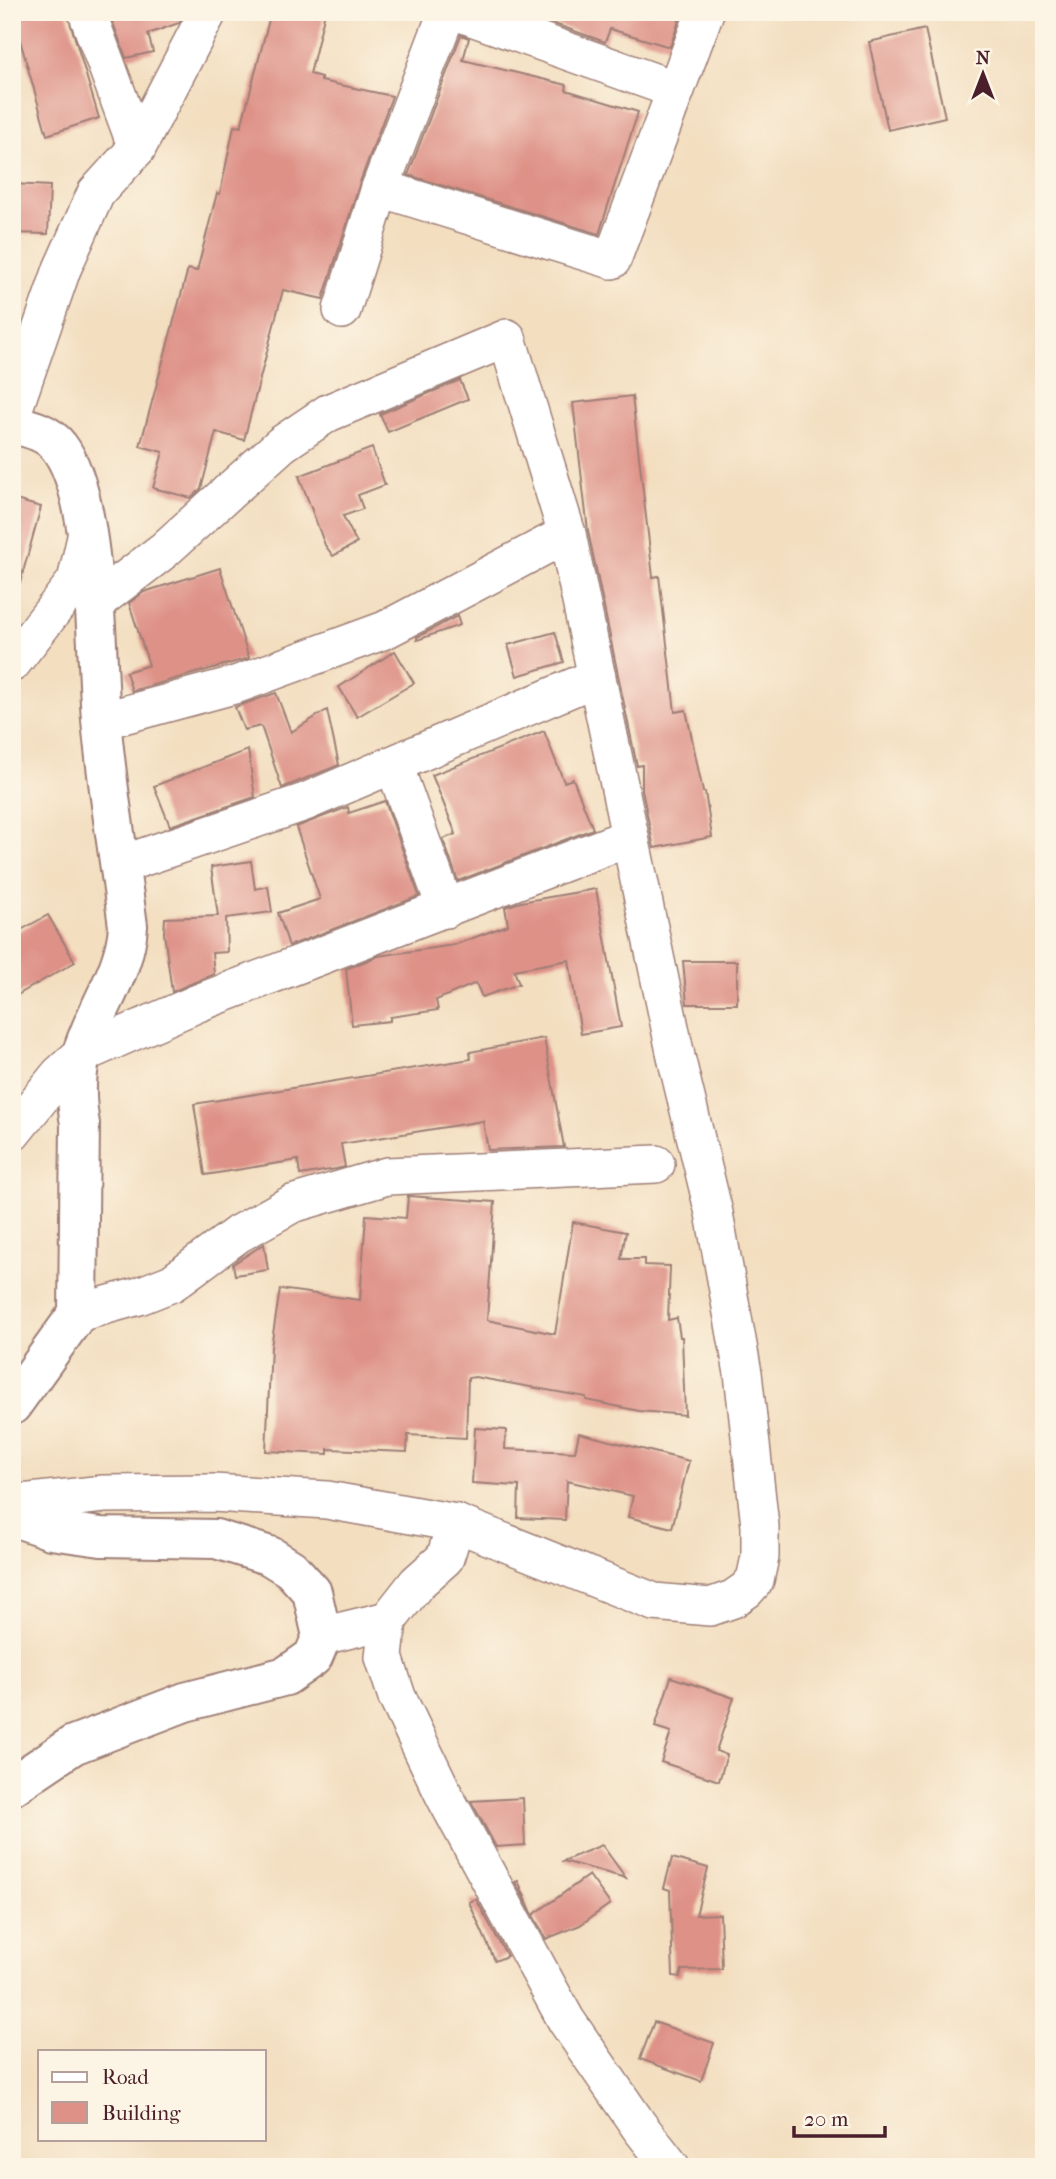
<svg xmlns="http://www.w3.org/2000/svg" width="1056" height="2179" font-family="'IM FELL French Canon',serif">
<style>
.building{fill:#de9187}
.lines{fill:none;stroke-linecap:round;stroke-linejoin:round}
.minor-casing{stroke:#9e7e76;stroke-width:40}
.secondary-casing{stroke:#9e7e76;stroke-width:42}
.minor{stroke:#fff;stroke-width:37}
.secondary{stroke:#fff;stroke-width:38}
</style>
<rect width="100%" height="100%" fill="#fcf5e5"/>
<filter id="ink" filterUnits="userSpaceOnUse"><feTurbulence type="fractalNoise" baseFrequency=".0143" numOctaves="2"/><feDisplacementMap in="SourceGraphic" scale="14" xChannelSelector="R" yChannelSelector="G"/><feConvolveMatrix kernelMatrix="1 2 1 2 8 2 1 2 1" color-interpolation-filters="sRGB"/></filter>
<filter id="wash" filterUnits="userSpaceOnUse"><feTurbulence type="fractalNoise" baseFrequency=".00686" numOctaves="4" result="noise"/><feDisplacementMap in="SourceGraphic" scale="28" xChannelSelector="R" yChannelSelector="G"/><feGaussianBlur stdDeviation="1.57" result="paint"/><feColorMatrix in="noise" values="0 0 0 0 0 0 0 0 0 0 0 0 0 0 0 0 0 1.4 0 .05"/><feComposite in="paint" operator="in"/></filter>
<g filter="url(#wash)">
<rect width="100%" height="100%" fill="#f3dec0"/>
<g id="blocks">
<!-- building -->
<g class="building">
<path d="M 12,12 L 67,12 L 99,118 L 47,135 Z"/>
<path d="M 109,12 L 184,12 L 179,23 L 148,34 L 153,52 L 126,58 Z"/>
<path d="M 271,12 L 325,12 L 310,74 L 321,77 L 321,81 L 392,96 L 360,182 L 323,299 L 283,290 L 244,440 L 216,432 L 201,489 L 191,498 L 153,488 L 163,452 L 140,446 L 188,269 L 197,271 L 217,193 L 220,194 L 234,126 L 241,127 Z"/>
<path d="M 521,12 L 682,12 L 670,47 L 610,29 L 605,42 Z"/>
<path d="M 925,29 L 945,117 L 888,130 L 869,42 Z"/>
<path d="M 461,35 L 469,38 L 463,60 L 567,85 L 566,90 L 638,112 L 599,234 L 408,175 Z"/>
<path d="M 12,184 L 50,186 L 48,234 L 12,233 Z"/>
<path d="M 460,380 L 468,399 L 388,432 L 380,414 Z"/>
<path d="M 632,396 L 653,577 L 659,576 L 675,712 L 686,710 L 703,792 L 705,792 L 712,837 L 654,848 L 642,790 L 642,765 L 637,766 L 588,531 L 573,403 Z"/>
<path d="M 372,448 L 385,485 L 358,495 L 363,509 L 343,516 L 357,543 L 333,556 L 325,545 L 299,476 Z"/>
<path d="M 12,499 L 41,507 L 20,583 L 12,582 Z"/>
<path d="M 220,568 L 249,658 L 132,691 L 126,672 L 149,665 L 129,603 L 144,592 Z"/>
<path d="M 457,616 L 460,625 L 417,640 L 417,637 Z"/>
<path d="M 555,632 L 564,662 L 517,676 L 508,645 Z"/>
<path d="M 395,651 L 414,683 L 357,717 L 339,687 Z"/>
<path d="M 276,693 L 291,732 L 327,710 L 339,765 L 282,788 L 261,726 L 244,730 L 235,707 Z"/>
<path d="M 544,731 L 564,782 L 573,779 L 593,829 L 458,881 L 443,839 L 456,834 L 432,775 Z"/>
<path d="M 248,750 L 255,797 L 170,826 L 154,786 Z"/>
<path d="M 385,801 L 419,896 L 289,946 L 278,913 L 320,899 L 296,827 L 348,807 L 349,813 Z"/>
<path d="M 251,861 L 255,889 L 268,886 L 272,912 L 226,918 L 227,952 L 212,953 L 214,974 L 172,992 L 164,933 L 165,918 L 218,916 L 211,867 Z"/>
<path d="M 596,889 L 621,1027 L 581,1034 L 569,960 L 514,970 L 519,984 L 482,997 L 476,983 L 436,1000 L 438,1010 L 390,1017 L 390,1021 L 352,1025 L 346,969 L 378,956 L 454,945 L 508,925 L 505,907 L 521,902 Z"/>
<path d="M 48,915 L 75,962 L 12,998 L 12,935 Z"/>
<path d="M 683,961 L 737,961 L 737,1004 L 687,1004 Z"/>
<path d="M 544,1038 L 564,1147 L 488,1150 L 483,1121 L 341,1144 L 345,1167 L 336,1169 L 300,1175 L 298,1160 L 205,1175 L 194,1104 L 471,1059 L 470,1052 Z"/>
<path d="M 408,1196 L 495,1202 L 487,1320 L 555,1334 L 573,1222 L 626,1232 L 621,1259 L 644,1259 L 644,1265 L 670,1266 L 668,1320 L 677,1318 L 680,1337 L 682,1337 L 685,1415 L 639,1411 L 586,1400 L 586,1397 L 475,1377 L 468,1378 L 466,1438 L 408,1435 L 407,1452 L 328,1449 L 328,1454 L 266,1451 L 271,1347 L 280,1289 L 360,1300 L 366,1215 L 406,1218 Z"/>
<path d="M 264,1244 L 268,1270 L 235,1275 L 233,1264 Z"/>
<path d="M 475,1428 L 506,1430 L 505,1449 L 575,1452 L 579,1433 L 689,1461 L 672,1528 L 628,1517 L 633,1496 L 567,1481 L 565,1520 L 518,1518 L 519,1486 L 472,1483 Z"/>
<path d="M 671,1677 L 734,1698 L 716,1751 L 727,1755 L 719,1781 L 661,1762 L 671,1732 L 655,1727 Z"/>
<path d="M 523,1798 L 525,1845 L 496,1847 L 471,1801 Z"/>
<path d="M 602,1845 L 626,1878 L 563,1861 Z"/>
<path d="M 672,1858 L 708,1868 L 696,1915 L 720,1914 L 722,1969 L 682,1970 L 680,1977 L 673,1976 L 670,1890 L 664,1888 Z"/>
<path d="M 589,1875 L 610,1904 L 580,1925 L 546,1939 L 515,1882 L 518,1881 L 533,1915 Z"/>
<path d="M 476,1899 L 507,1956 L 495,1961 L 469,1902 Z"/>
<path d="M 654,2022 L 714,2043 L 701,2081 L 640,2059 Z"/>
</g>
</g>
</g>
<g filter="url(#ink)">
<use href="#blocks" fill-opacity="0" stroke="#9e7e76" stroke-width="2"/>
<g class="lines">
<defs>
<g id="minor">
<path d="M 87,12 L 137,148"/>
<path d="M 447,12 L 380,188 L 612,260 L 705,12"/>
<path d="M 458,12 L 676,90"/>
<path d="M 342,310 L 380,188"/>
<path d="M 12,414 L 62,269 L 96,193 L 137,148 L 208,12"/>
<path d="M 12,663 L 76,581 L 86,537"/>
<path d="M 101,721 L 238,684 L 385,630 L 567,534"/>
<path d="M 394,765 L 446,909"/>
<path d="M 120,865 L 305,802 L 597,677"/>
<path d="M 12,1133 L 59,1075 L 82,1054 L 198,1003 L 630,837 L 567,534 L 507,338 L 328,413 L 282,444 L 163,551 L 95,603"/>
<path d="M 78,1313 L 139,1296 L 172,1283 L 238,1234 L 292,1204 L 387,1176 L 656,1164"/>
<path d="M 12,1504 L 104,1494 L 213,1493 L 327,1500 L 456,1523 L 654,1602 L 710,1607 L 733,1599 L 746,1590 L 755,1580 L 760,1557 L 760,1526 L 743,1373 L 714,1213 L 677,1061 L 630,837"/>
<path d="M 456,1523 L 445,1558 L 417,1583 L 388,1620 L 384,1657 L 397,1697 L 445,1797 L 566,2020 L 639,2126 L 671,2167"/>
<path d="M 322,1636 L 388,1620"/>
</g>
<g id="secondary">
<path d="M 12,424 C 29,428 48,432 59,447 C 97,496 96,654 101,719 C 107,788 119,857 128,926 C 125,973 95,1009 82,1053 C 75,1076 76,1101 80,1124 L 78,1313 L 12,1405"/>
<path d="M 12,1516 L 51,1530 L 101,1537 L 216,1539 L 270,1556 L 291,1569 L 312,1592 L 322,1636 L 313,1657 L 286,1676 L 185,1702 L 73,1745 L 12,1786"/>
</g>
</defs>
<!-- minor casing -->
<use href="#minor" class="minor-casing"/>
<!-- secondary casing -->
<use href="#secondary" class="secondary-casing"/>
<!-- minor -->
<use href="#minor" class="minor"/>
<!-- secondary -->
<use href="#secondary" class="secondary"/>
</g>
</g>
<!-- margin -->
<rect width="1056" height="2179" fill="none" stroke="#fcf5e5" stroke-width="42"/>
<!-- legend -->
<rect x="38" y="2050" width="228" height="91" fill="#fcf5e5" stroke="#b59f9b" stroke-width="2"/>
<rect x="52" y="2072" width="35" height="10" fill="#ffffff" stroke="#b59f9b" stroke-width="2"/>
<text x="102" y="2084" font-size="21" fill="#4a1f2b">Road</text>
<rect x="52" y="2102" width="35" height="21" fill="#de9187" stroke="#b59f9b" stroke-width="2"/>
<text x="102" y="2120" font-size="21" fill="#4a1f2b">Building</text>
<!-- north arrow -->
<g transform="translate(983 74)" stroke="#fcf5e5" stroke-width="5" paint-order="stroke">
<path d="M0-5L12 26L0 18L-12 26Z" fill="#4a1f2b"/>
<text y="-10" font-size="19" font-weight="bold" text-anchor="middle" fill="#4a1f2b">N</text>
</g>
<!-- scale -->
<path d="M794 2126v10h91v-10" fill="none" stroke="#4a1f2b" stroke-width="3.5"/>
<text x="804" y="2126" font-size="21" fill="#4a1f2b" stroke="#fcf5e5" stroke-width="5" paint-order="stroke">20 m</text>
</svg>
